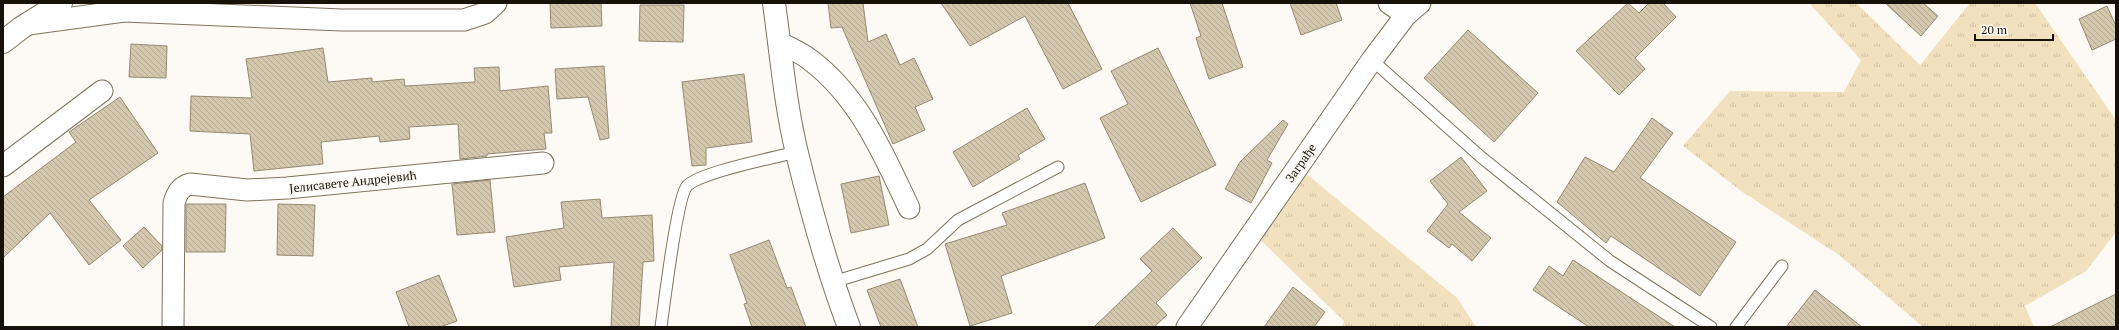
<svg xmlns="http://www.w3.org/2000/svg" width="2119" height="330" font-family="'PT Serif',serif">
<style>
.grass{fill:url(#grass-tufts)}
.building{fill:url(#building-back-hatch);stroke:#958972}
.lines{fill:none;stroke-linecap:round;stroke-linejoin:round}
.service-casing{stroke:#7e735c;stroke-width:13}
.minor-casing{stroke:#7e735c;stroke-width:23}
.tertiary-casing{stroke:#7e735c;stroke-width:24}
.secondary-casing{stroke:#7e735c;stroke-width:24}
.service{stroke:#fff;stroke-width:11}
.minor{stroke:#fff;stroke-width:21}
.tertiary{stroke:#fff;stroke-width:22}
.secondary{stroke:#fff;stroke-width:22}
.labels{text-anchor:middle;stroke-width:4;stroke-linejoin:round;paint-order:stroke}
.street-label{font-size:12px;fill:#161209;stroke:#fdfaf5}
</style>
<defs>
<pattern id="grass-tufts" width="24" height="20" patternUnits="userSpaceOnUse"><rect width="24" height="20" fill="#f2e1bf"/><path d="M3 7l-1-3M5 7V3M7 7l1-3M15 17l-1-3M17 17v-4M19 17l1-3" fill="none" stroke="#cfc0a3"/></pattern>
<pattern id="building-back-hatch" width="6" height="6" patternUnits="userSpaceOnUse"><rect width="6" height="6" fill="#d3c7ae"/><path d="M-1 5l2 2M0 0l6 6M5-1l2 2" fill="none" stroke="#b4aa94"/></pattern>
</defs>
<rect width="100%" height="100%" fill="#fdfaf5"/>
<!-- grass -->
<g class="grass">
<path d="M 1809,3 L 1856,3 L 1920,65 L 1970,3 L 2035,3 L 2116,120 L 2116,232 L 2086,271 L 2025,306 L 2034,327 L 1923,327 L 1839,255 L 1741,191 L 1683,146 L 1730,91 L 1844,92 L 1861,60 Z"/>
<path d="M 1298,167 L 1457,298 L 1476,327 L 1342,327 L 1344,321 L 1253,233 Z"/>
</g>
<!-- building -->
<g class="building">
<path d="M 550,3 L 601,3 L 602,26 L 551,28 Z"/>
<path d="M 828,3 L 863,3 L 868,42 L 886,34 L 900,65 L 914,58 L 933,99 L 915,107 L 925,130 L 893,144 L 842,27 L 831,28 Z"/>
<path d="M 941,3 L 1068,3 L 1102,69 L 1063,89 L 1025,16 L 970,46 Z"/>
<path d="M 1190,3 L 1222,3 L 1243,67 L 1209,79 L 1196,38 L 1201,36 Z"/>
<path d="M 1290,3 L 1336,3 L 1342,20 L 1301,35 Z"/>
<path d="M 1628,3 L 1639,13 L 1649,3 L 1663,3 L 1676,17 L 1635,58 L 1645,69 L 1619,95 L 1576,51 Z"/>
<path d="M 1885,3 L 1923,3 L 1938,16 L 1921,36 Z"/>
<path d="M 640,5 L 684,5 L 683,42 L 639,41 Z"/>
<path d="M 2107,6 L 2116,26 L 2116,39 L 2092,50 L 2079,19 Z"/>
<path d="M 1468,30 L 1538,93 L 1494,142 L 1424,78 Z"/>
<path d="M 131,44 L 167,46 L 166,78 L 129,77 Z"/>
<path d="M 323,48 L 328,82 L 372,78 L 372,82 L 404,79 L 405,86 L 475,82 L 474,68 L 499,67 L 500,91 L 548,86 L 552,133 L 544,133 L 546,149 L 487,154 L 487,156 L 460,159 L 458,124 L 409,127 L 410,139 L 380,142 L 379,136 L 321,142 L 323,164 L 254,171 L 250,134 L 190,131 L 191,96 L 252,98 L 246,59 Z"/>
<path d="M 1158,48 L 1216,165 L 1141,202 L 1100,118 L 1128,104 L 1111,71 Z"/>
<path d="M 604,66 L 609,138 L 600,140 L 588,97 L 557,99 L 555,69 Z"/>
<path d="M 744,74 L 752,142 L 706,148 L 706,165 L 692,166 L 682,82 Z"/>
<path d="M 120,97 L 158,153 L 89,200 L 121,240 L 89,265 L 50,213 L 3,258 L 3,197 L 76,142 L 69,132 Z"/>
<path d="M 1027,108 L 1045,139 L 1018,155 L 1020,159 L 973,187 L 953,152 Z"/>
<path d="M 1652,118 L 1673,133 L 1640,178 L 1736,242 L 1700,296 L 1611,236 L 1606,243 L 1557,202 L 1585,157 L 1614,172 Z"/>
<path d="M 1283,120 L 1288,124 L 1267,160 L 1272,163 L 1251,203 L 1225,189 L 1240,162 Z"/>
<path d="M 1461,157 L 1487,191 L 1459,212 L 1491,238 L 1472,261 L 1452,244 L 1449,248 L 1427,231 L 1448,204 L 1430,181 Z"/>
<path d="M 879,176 L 889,225 L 851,233 L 841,184 Z"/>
<path d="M 490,180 L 495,232 L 457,235 L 452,184 Z"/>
<path d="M 1085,183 L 1105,238 L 1001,276 L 1012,313 L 970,326 L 945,244 L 1007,225 L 1002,213 Z"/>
<path d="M 600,199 L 602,218 L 652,215 L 654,261 L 643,262 L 639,327 L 611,327 L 614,262 L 559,267 L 561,280 L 514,287 L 506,237 L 564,228 L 561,202 Z"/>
<path d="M 186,204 L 226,204 L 225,252 L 186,252 Z"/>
<path d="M 278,204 L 315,205 L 313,256 L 277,255 Z"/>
<path d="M 144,227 L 162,246 L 162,250 L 143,268 L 123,246 Z"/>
<path d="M 1173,228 L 1202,258 L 1156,303 L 1167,315 L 1154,327 L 1094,327 L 1152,271 L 1140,259 Z"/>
<path d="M 769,240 L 787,288 L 791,287 L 806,327 L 752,327 L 744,304 L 747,303 L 730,255 Z"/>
<path d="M 1573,260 L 1620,291 L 1675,327 L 1589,327 L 1533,290 L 1549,266 L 1563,276 Z"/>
<path d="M 439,275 L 457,321 L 440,327 L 409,327 L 396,292 Z"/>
<path d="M 900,279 L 918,327 L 881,327 L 867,290 Z"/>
<path d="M 1293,287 L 1325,312 L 1314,327 L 1264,327 Z"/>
<path d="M 1815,290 L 1862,327 L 1786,327 Z"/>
<path d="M 2116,294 L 2116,327 L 2050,327 Z"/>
</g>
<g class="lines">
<defs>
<g id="service">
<path d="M 1372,60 L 1481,157 L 1610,261 L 1711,327"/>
<path d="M 833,282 L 909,259 L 927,249 L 958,220 L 1058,167"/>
<path d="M 661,327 C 664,306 677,197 687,186 C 700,172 774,158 796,152"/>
<path d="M 1736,327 L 1782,266"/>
</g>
<g id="minor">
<path d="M 1389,3 L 1406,15"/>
<path d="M 28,24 L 124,11 L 342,20 L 464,20 L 485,13 L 496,3"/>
<path d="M 779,42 C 789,48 800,52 809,59 C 859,96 883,153 909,208"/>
<path d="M 3,166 L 102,91"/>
<path d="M 173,327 L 174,203 C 177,193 180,187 190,184 L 247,190 L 287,188 L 543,163"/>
<path d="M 1187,327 L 1372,60 L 1406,15 L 1420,3"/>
</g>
<path id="tertiary" d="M 3,42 L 21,28 L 61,3"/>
<path id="secondary" d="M 774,3 C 781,53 785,104 797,153 C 811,211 828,271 849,327"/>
</defs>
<!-- service casing -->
<use href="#service" class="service-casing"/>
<!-- minor casing -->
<use href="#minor" class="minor-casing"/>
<!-- tertiary casing -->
<use href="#tertiary" class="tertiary-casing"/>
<!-- secondary casing -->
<use href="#secondary" class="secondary-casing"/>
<!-- service -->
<use href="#service" class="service"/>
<!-- minor -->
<use href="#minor" class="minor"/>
<!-- tertiary -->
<use href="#tertiary" class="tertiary"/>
<!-- secondary -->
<use href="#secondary" class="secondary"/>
</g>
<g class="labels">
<!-- street labels -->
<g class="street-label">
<text transform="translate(1301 163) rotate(-55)" y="4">Заграђе</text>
<text transform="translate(353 182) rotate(-6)" y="4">Јелисавете Андрејевић</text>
</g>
</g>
<!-- border -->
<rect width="2119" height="330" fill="none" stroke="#161209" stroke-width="8"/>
<!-- scale -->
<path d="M1975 34v6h78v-6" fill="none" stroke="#161209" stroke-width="2"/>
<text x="1981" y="34" font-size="12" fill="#161209" stroke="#fdfaf5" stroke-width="3" paint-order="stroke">20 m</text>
</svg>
